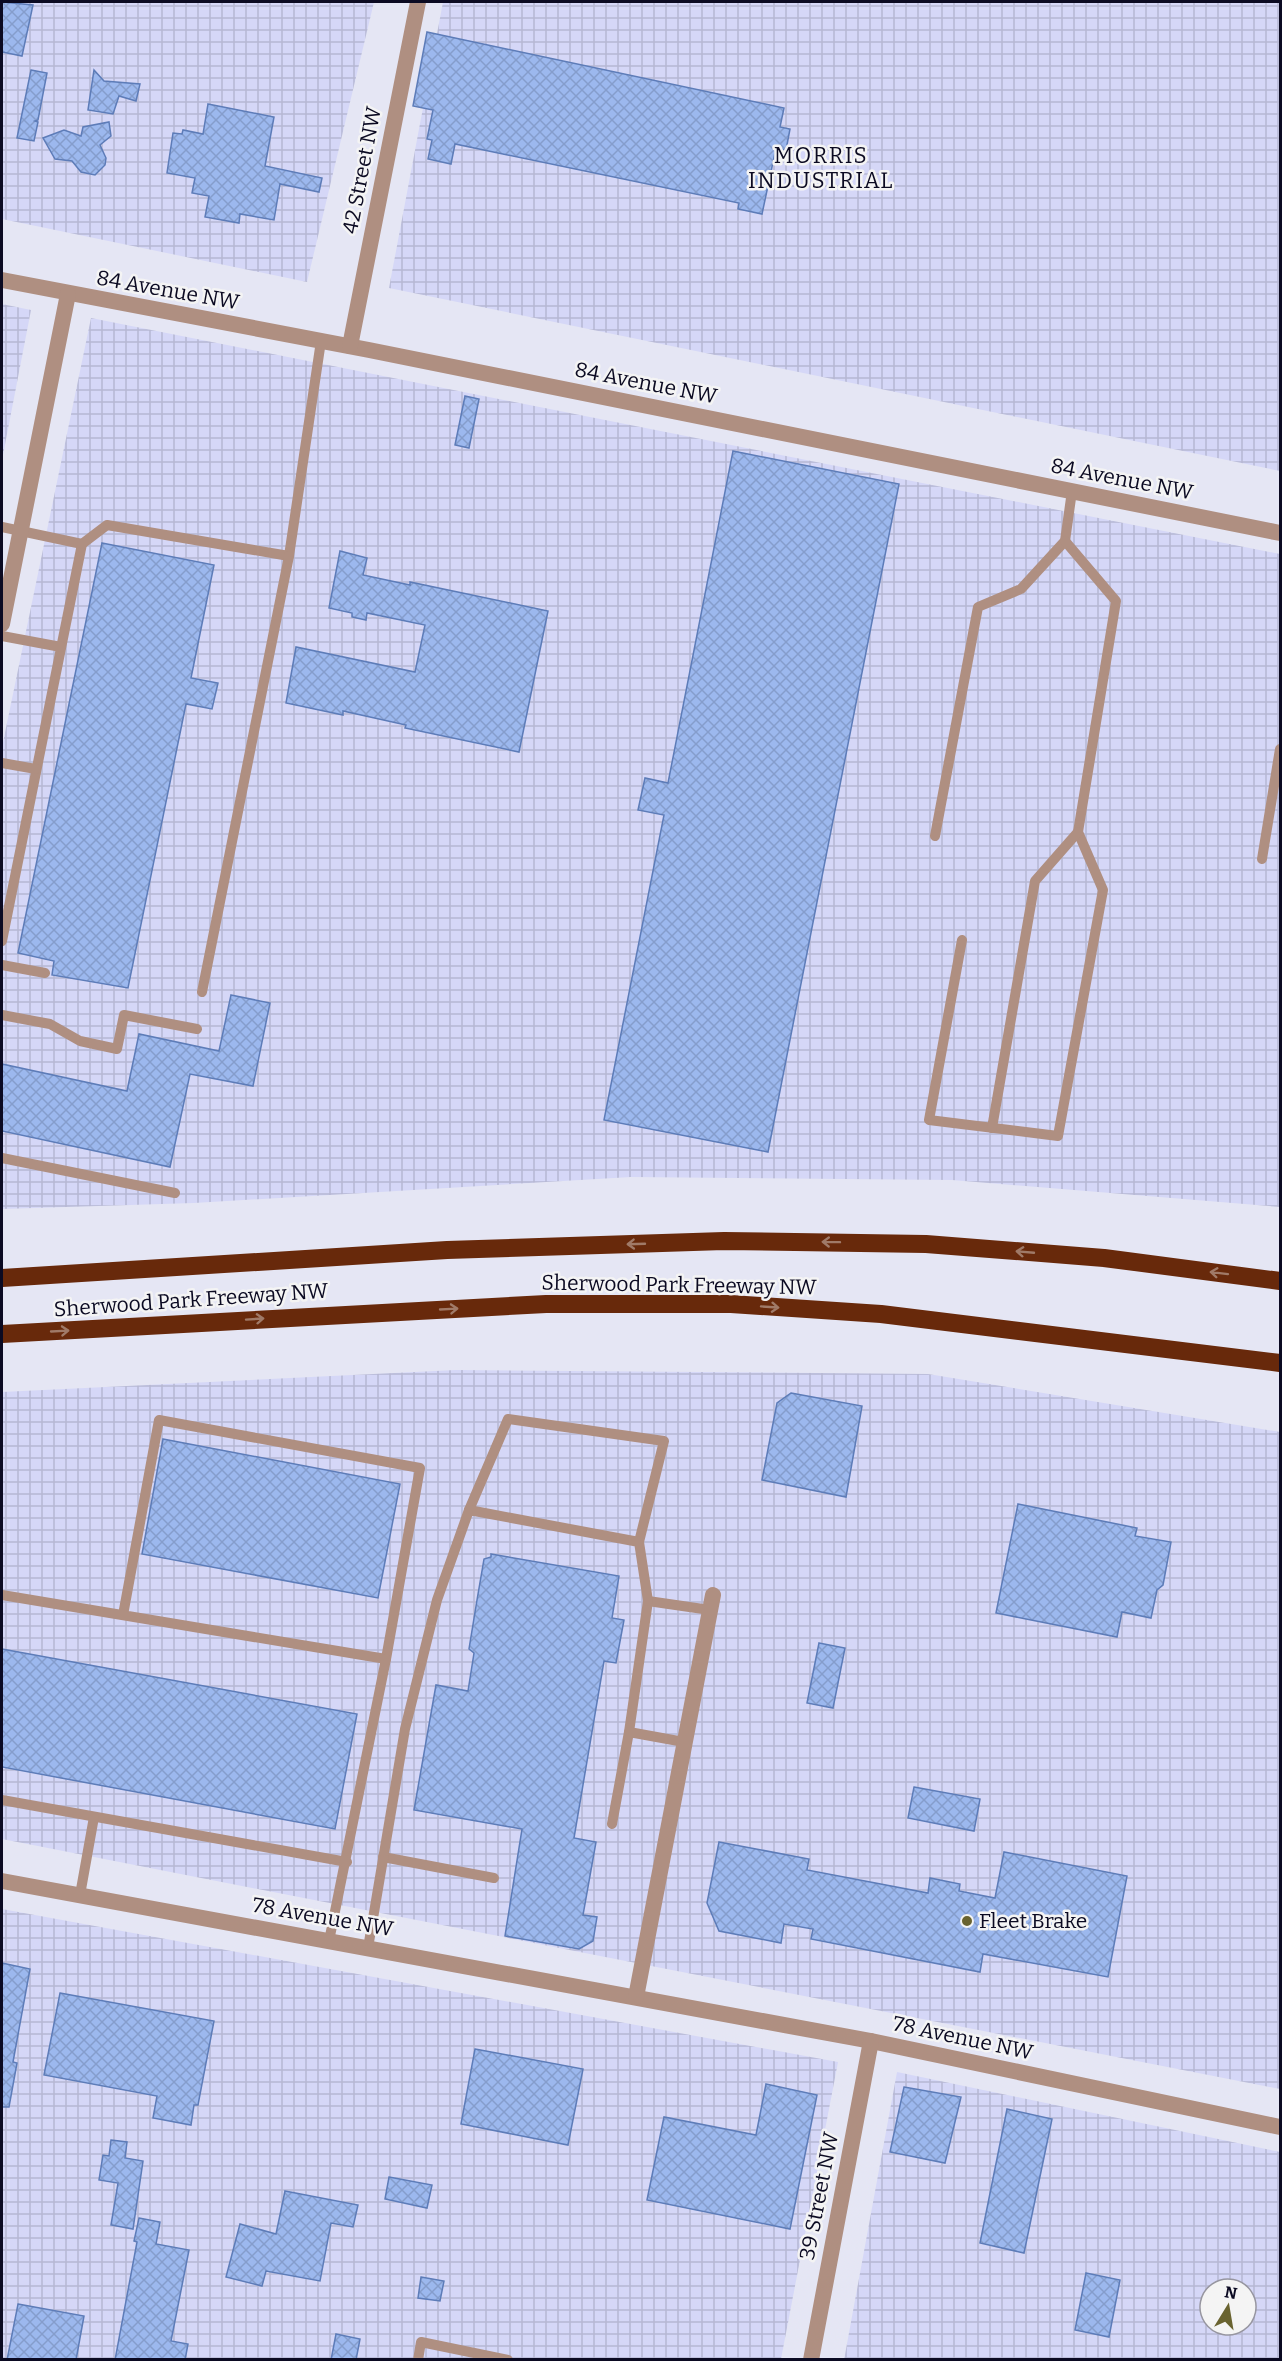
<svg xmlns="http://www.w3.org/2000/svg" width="1282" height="2361" font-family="Bitter,serif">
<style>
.industrial{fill:url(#industrial-grid);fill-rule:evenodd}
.building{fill:url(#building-cross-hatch);stroke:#5d7cb8;stroke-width:1.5}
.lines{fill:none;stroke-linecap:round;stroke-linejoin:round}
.service{stroke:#af8f81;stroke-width:10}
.minor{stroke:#af8f81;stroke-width:16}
.motorway{stroke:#68290b;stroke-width:18}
.oneway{stroke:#a07a68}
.poi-dot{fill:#696330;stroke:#f4f4f4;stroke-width:2}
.labels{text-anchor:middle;stroke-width:5;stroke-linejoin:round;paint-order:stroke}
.street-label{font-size:21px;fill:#0b0a22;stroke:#f4f4f4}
.poi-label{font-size:21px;fill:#0b0a22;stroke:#f4f4f4;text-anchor:start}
.neighbourhood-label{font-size:22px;letter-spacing:1.5px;fill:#0b0a22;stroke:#f4f4f4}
</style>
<defs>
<pattern id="industrial-grid" width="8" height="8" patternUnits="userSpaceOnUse" patternTransform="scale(1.5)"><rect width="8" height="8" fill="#d5d7f7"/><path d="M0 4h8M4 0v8" fill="none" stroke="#b6b7d3"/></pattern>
<pattern id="building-cross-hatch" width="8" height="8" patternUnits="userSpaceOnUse" patternTransform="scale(1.5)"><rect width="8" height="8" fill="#9cb8ee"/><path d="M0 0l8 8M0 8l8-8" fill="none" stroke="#859dcc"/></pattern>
</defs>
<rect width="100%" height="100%" fill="#e5e6f4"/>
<!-- industrial -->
<g class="industrial">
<path d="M 2,2 L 374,2 L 307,282 L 2,219 Z"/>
<path d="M 443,2 L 1280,2 L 1280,471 L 389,288 Z"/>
<path d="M 2,304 L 31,310 L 2,460 Z"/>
<path d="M 91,318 L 1280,554 L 1280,1207 L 952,1180 L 631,1177 L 194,1203 L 2,1209 L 2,747 Z"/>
<path d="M 456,1370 L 928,1374 L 1280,1432 L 1280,2089 L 2,1839 L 2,1392 Z"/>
<path d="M 2,1909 L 838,2062 L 781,2359 L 2,2359 Z"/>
<path d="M 897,2072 L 1280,2152 L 1280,2359 L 844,2360 ZM 1210,2289 L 1246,2289 L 1246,2325 L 1210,2325 Z"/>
</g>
<!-- building -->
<g class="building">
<path d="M 2,2 L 33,5 L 22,56 L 2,52 Z"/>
<path d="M 427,32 L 784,108 L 780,127 L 790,129 L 786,150 L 776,148 L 762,214 L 738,209 L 739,203 L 455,144 L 451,164 L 428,159 L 432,140 L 427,139 L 433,110 L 413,106 Z"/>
<path d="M 31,70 L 47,73 L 38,120 L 35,121 L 38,122 L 34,141 L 17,138 Z"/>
<path d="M 94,70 L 104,81 L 140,84 L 136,101 L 119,96 L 113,114 L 88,110 Z"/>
<path d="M 208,104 L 274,117 L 265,166 L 322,178 L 319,192 L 280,184 L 274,220 L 240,214 L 239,223 L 205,217 L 209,196 L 192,193 L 195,178 L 167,173 L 173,133 L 182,134 L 183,130 L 203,134 Z"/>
<path d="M 109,122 L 111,136 L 100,145 L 106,158 L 105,165 L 95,175 L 81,172 L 72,161 L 55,159 L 43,138 L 64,130 L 81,136 L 83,127 Z"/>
<path d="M 465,396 L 479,399 L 469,448 L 455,445 Z"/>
<path d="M 733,451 L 899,484 L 768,1152 L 604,1120 L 664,815 L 638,810 L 645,778 L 668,783 Z"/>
<path d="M 102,543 L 214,565 L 191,678 L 218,683 L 212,709 L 186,704 L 128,988 L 52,975 L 54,961 L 18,953 Z"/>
<path d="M 340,551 L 367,558 L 363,575 L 410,585 L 410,582 L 548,611 L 519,752 L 405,728 L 406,725 L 343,711 L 343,715 L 286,703 L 296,647 L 415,672 L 425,625 L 367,613 L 366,620 L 352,617 L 352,613 L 329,608 Z"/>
<path d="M 231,995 L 270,1003 L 253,1086 L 190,1074 L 170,1167 L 2,1131 L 2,1064 L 127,1091 L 139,1034 L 219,1051 Z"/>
<path d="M 791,1393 L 862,1406 L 846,1497 L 762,1480 L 777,1403 Z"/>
<path d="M 163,1439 L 400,1484 L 378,1598 L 142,1554 Z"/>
<path d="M 1018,1504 L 1137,1528 L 1135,1536 L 1171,1542 L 1163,1585 L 1157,1590 L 1151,1618 L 1122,1612 L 1117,1637 L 996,1613 Z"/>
<path d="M 491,1554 L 619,1576 L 612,1618 L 624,1620 L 616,1663 L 604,1661 L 574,1838 L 596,1842 L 583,1915 L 597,1917 L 593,1941 L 579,1949 L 505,1936 L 522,1829 L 414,1810 L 436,1685 L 468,1691 L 474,1653 L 469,1649 L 477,1600 L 484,1559 L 491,1557 Z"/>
<path d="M 819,1643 L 845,1648 L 833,1708 L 807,1703 Z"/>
<path d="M 2,1649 L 357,1714 L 335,1829 L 2,1767 Z"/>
<path d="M 914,1787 L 980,1799 L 974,1831 L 908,1818 Z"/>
<path d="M 719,1842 L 809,1859 L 807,1870 L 928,1893 L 930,1878 L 960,1884 L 959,1891 L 995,1898 L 1004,1852 L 1127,1876 L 1108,1977 L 983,1954 L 980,1972 L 811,1939 L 813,1929 L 784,1924 L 781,1943 L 719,1931 L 707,1903 Z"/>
<path d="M 2,1963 L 30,1969 L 13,2062 L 17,2063 L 9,2107 L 2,2107 Z"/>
<path d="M 60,1993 L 214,2021 L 198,2105 L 194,2105 L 191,2125 L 153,2118 L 157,2096 L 44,2075 Z"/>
<path d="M 475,2049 L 583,2069 L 568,2145 L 461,2124 Z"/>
<path d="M 766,2084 L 817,2095 L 790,2229 L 647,2200 L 664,2117 L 756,2135 Z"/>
<path d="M 904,2087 L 961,2097 L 945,2163 L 890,2152 Z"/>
<path d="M 1007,2109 L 1052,2119 L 1024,2253 L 980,2243 Z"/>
<path d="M 111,2140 L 127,2142 L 125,2158 L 143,2161 L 133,2229 L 111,2225 L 118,2183 L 99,2180 L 103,2155 L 109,2156 Z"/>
<path d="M 389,2177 L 432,2185 L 427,2208 L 385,2199 Z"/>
<path d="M 285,2191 L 358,2205 L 353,2227 L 331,2223 L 320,2281 L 266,2271 L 262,2286 L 226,2277 L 240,2224 L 276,2234 Z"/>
<path d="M 139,2218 L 160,2222 L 156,2244 L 189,2250 L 171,2341 L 188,2344 L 185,2360 L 115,2360 L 137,2242 L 134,2241 Z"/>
<path d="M 1086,2273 L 1120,2280 L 1109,2337 L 1075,2330 Z"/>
<path d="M 421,2277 L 444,2281 L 440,2301 L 418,2298 Z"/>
<path d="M 18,2304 L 84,2316 L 76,2360 L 7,2360 Z"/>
<path d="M 336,2334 L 360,2339 L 356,2360 L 331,2360 Z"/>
</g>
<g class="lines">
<!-- service -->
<g class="service">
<path d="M 2,527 L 82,544 L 2,941"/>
<path d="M 82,544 L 107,525 L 289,556 L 321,341"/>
<path d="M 2,636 L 61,647"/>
<path d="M 2,763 L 36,769"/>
<path d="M 935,836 L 978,607 L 1021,589 L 1065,541 L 1072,491"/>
<path d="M 1262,859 L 1280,749"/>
<path d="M 962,940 L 929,1120 L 1058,1136 L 1103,890 L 1078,832 L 1116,601 L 1065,541"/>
<path d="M 2,965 L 45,973"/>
<path d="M 202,992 L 289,556"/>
<path d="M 2,1015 L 50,1024 L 80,1041 L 117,1049 L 124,1015 L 197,1029"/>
<path d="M 992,1128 L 1035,881 L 1078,832"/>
<path d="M 2,1158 L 175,1193"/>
<path d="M 469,1510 L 508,1419 L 664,1441 L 639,1542"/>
<path d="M 2,1595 L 386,1659 L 420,1468 L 159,1420 L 123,1615"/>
<path d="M 629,1732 L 648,1601 L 710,1610"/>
<path d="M 2,1800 L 347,1862"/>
<path d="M 612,1824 L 629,1732 L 684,1742"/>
<path d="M 383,1857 L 494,1878"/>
<path d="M 80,1895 L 94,1817"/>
<path d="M 329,1941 L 386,1659"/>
<path d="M 368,1948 L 405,1729 L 437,1600 L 469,1510 L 639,1542 L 648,1601"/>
<path d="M 418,2360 L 421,2342 L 508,2360"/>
</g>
<!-- minor -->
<g class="minor">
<path d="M 2,280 L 369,350 L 1280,533"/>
<path d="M 350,346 L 418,2"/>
<path d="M 2,624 L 68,294"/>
<path d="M 2,1881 L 871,2041 L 1280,2127"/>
<path d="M 636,1997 L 713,1595"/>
<path d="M 811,2360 L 871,2041"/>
</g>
<!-- motorway -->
<g class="motorway">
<path d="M 2,1278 L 447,1250 L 724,1241 L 926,1244 L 1104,1258 L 1280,1281"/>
<path d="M 2,1334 L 546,1304 L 731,1304 L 881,1314 L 1280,1363"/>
</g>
</g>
<!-- one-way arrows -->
<defs><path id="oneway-shaft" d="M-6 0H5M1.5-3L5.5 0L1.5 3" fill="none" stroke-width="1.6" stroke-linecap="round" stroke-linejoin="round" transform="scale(1.5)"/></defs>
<g class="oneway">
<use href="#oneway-shaft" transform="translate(831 1242) rotate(-179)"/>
<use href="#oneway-shaft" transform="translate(636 1244) rotate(178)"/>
<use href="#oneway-shaft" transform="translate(1025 1252) rotate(-175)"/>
<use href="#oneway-shaft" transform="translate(1219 1273) rotate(-173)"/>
<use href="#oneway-shaft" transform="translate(770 1307) rotate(4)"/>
<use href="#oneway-shaft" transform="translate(449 1309) rotate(-3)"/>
<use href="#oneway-shaft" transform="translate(255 1319) rotate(-4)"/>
<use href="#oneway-shaft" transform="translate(60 1331) rotate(-3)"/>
</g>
<!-- markers -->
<circle class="poi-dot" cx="967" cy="1921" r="6"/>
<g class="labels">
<!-- street labels -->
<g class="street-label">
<text transform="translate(362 170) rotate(-79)" y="7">42 Street NW</text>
<text transform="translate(168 290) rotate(10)" y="7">84 Avenue NW</text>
<text transform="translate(646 383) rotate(11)" y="7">84 Avenue NW</text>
<text transform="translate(1122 479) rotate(11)" y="7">84 Avenue NW</text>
<text transform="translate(679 1285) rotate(1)" y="7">Sherwood Park Freeway NW</text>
<text transform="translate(191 1300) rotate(-4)" y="7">Sherwood Park Freeway NW</text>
<text transform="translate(323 1917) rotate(10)" y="7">78 Avenue NW</text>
<text transform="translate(963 2038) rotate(12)" y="7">78 Avenue NW</text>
<text transform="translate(819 2196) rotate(-79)" y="7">39 Street NW</text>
</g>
<!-- poi labels -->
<g class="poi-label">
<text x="979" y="1928">Fleet Brake</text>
</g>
<!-- neighbourhood labels -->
<g class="neighbourhood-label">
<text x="821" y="163">MORRIS<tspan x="821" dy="25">INDUSTRIAL</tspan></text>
</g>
</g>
<!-- border -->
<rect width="1282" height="2361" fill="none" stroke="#0b0a22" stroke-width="6"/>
<!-- north arrow -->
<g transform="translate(1228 2307) rotate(11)"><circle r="28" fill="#f4f4f4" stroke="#9796a0" stroke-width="1.5"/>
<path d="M0-4.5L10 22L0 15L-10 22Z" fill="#696330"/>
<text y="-9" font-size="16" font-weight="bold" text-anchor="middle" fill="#0b0a22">N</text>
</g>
</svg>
